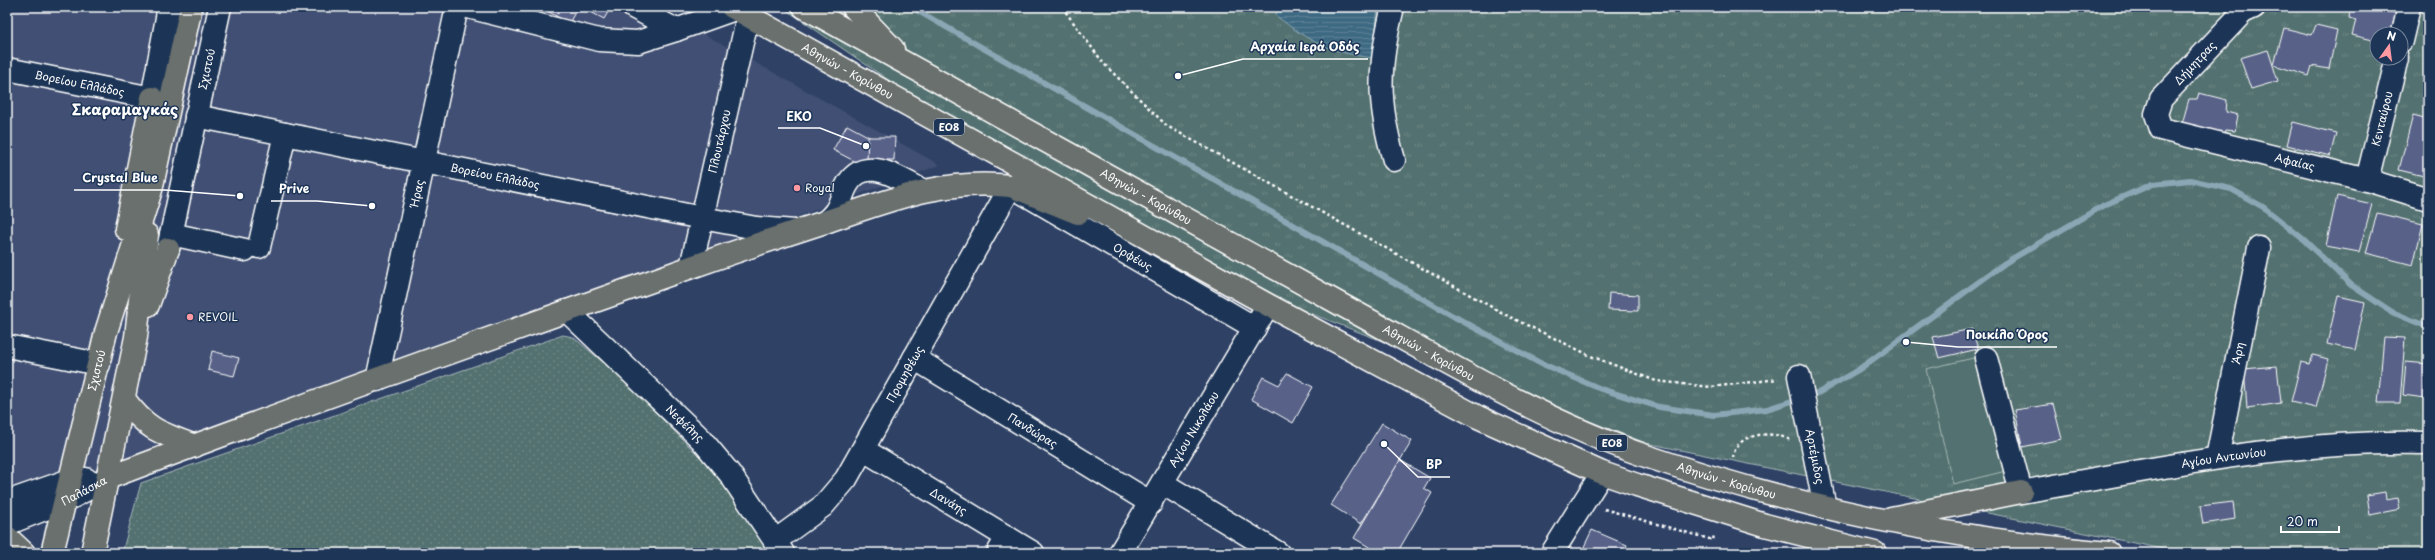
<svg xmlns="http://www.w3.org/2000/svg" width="2435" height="560" font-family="'Playpen Sans',sans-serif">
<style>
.built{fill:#405073}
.grass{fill:url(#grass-dots);stroke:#a8b8b8}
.park{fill:url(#park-tufts);stroke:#a8b8b8;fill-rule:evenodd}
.pitch{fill:#527170;stroke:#a8b8b8}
.water{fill:url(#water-rules);stroke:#8ba6b4}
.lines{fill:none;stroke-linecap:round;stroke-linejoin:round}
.stream{stroke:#8ba6b4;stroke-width:6}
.building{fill:#596289;stroke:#fff}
.minor-casing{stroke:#fff;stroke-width:25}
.major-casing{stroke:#fff;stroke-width:25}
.highway-casing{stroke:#fff;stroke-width:25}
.path{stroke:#fff;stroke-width:2.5;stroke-dasharray:3 3;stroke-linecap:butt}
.minor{stroke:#1d3557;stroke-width:22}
.major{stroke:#6b706d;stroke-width:22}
.highway{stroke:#6b706d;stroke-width:22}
.poi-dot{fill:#ff9aa2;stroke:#1d3557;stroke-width:1.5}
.labels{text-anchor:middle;stroke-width:3;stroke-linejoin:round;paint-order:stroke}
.shield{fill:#1d3557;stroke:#bbc2cd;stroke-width:1}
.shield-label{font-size:10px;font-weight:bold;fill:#fff}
.street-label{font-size:11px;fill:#fff;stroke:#1d3557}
.poi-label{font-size:11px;fill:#fff;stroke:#1d3557;text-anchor:start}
.district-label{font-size:15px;font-weight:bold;fill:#fff;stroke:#1d3557}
.leader{fill:none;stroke:#fff;stroke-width:1.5}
.callout-dot{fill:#fff;stroke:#1d3557;stroke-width:1.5}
.callout-label{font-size:12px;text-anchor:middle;font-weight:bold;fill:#fff;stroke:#1d3557;stroke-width:3;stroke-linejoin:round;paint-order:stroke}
</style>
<defs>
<pattern id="grass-dots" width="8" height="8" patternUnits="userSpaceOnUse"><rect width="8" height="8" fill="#527170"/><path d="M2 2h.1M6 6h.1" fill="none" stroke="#6c8685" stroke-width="1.8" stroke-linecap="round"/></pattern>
<pattern id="park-tufts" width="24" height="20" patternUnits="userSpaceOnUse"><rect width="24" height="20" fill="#527170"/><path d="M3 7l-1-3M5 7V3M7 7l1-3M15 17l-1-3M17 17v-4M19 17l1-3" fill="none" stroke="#6c8685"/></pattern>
<pattern id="water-rules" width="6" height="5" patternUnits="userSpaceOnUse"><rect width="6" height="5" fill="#3e6a82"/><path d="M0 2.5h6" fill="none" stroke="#5b8095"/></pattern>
</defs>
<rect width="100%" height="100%" fill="#2f4266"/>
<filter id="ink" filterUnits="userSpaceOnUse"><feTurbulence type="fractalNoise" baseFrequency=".025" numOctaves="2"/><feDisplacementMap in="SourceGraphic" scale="8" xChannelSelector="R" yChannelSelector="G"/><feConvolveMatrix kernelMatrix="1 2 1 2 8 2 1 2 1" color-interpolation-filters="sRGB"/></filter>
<g filter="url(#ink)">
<!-- built -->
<path class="built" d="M 7,7 L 655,7 L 940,165 L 7,501 Z"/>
<!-- grass -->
<path class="grass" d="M 563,335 L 573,337 L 616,373 L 718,475 L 769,553 L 122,553 L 141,483 Z"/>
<!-- park -->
<path class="park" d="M 782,7 L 2428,7 L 2428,553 L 2183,553 L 1646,443 L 1123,241 ZM 2377,34 L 2401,34 L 2401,58 L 2377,58 Z"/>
<!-- pitch -->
<path class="pitch" d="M 1982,356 L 2010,470 L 1953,484 L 1926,369 Z"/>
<!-- water -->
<path class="water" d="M 1280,7 L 1378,7 L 1373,58 C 1328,52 1311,43 1275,15 Z"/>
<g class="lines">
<!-- stream -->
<path class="stream" d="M 911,7 L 1453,316 L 1538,362 L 1601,389 L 1659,407 L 1714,415 L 1767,409 L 1820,392 L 1858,370 L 2005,263 L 2104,205 L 2153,184 L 2190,180 L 2231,189 L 2263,207 L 2303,239 L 2351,285 L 2392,312 L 2428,327"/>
</g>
<!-- building -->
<g class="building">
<path d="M 552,7 L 578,7 L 569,23 L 549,12 Z"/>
<path d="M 581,7 L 611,7 L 604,19 Z"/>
<path d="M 2351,7 L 2396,13 L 2390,34 L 2377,34 L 2377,41 L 2352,35 L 2356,20 L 2349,18 Z"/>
<path d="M 2316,25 L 2337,30 L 2329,69 L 2312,66 L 2309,76 L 2274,65 L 2284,28 L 2312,35 Z"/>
<path d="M 2268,50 L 2278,81 L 2251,89 L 2240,58 Z"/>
<path d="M 2199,93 L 2227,100 L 2226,112 L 2238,115 L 2235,131 L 2225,130 L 2224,135 L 2182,124 L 2189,99 L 2197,99 Z"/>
<path d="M 2413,115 L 2428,119 L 2428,177 L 2399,170 Z"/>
<path d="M 2293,122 L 2336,133 L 2330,156 L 2287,145 Z"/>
<path d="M 847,125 L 877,141 L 864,166 L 833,150 Z"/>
<path d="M 868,137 L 895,137 L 894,160 L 867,160 Z"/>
<path d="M 2337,196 L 2372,204 L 2359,252 L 2326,246 Z"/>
<path d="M 2377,213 L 2423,224 L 2413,265 L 2366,253 Z"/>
<path d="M 1609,293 L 1638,295 L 1638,311 L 1608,310 Z"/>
<path d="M 2338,296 L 2365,302 L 2355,350 L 2327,344 Z"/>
<path d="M 1972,329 L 1978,349 L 1939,358 L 1933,337 Z"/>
<path d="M 2384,337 L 2405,338 L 2400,403 L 2378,403 Z"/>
<path d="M 212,351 L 239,358 L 234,376 L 208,370 Z"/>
<path d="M 2313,355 L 2328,359 L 2316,408 L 2291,402 L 2301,362 L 2310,364 Z"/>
<path d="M 2406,362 L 2428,364 L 2425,398 L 2403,395 Z"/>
<path d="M 2277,366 L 2281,403 L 2247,408 L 2244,369 Z"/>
<path d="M 1287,373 L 1313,387 L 1293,423 L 1251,399 L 1263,377 L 1279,385 Z"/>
<path d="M 2053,404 L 2062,439 L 2022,447 L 2015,410 Z"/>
<path d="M 1382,423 L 1412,441 L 1361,524 L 1331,505 Z"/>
<path d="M 1400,460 L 1430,478 L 1424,488 L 1432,493 L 1397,553 L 1379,553 L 1354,538 Z"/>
<path d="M 2385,492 L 2386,500 L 2398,498 L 2400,509 L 2370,515 L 2367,495 Z"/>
<path d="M 2233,502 L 2235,519 L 2203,524 L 2200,506 Z"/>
<path d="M 1592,530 L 1627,545 L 1624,553 L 1581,553 Z"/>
</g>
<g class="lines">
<defs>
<g id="minor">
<path d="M 468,7 L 599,40 L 638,42 L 676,30"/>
<path d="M 633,7 L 676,30 L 735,9"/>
<path d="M 1393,7 C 1378,67 1377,101 1394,160"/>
<path id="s1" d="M 2254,7 L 2243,12 L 2161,99 L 2156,114 L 2161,129 L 2367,180 L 2428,199"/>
<path d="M 2401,41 L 2409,7"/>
<path id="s2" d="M 7,69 L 152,98 L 169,7"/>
<path id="s3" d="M 196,116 L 702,218 L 756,228 L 795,231"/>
<path id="s4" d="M 2367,180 L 2397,58"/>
<path d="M 825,222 C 840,210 838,205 845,189 C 863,151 899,179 922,190"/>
<path d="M 171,234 L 245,250"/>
<path d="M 259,247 L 285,134"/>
<path id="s5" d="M 168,249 L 220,7"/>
<path id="s6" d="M 691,267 L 748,16"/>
<path id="s7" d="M 567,311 L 701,439 L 730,474 L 783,553"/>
<path d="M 7,346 L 99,364"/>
<path id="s8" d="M 914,358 L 1151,503"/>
<path id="s9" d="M 1986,358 L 2021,492 C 2156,469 2291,439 2428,443"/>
<path id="s10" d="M 1799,376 L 1825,508"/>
<path id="s11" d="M 377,380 L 457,7"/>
<path id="s12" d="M 864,450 L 1033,553"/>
<path id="s13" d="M 2217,458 L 2259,248"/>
<path d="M 1162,483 L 1278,553"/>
<path d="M 7,502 L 70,480 L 86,479"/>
<path id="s14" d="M 7,524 L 65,501 L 108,478"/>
<path id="s15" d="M 775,541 L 823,506 L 846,479 L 1011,186 L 1255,328"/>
<path d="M 998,553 L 1007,537"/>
<path id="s16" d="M 1120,553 L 1262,315"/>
<path d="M 1552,553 L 1602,473"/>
</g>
<g id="major">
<path d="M 126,229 L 152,98"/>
<path d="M 148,305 L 168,249"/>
<path d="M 124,399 C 147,430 160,433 195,446"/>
<path d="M 108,478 C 293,408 479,342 666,276 C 719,257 772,239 825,222 C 888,201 942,178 1011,186"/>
<path d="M 7,537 L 24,553"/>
<path id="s17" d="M 52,553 L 106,332 L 151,190 L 191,7"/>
<path d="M 92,553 L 136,337 L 147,235"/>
</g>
<g id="highway">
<path id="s18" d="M 732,7 L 1268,305 L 1478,417 L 1602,473 L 1637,485 L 1765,525 L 1875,553"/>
<path id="s19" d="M 804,7 C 983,105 1159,205 1338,303 C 1438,357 1538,419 1646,456 C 1796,507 1951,539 2109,553"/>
<path d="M 853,7 L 893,49"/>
<path d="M 1011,186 L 1078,213"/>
<path d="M 1891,518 L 2021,492"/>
</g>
</defs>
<!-- minor casing -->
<use href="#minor" class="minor-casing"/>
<!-- major casing -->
<use href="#major" class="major-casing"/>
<!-- highway casing -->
<use href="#highway" class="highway-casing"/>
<!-- path -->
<g class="path">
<path d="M 1062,7 L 1104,64 L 1167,126 L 1506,315 L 1593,357 L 1656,381 L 1711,387 L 1778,379"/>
<path d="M 1733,458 C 1735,432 1773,430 1790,440"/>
<path d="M 1604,509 L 1713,540 L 1714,535"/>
</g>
<!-- minor -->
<use href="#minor" class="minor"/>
<!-- major -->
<use href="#major" class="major"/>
<!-- highway -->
<use href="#highway" class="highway"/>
</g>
</g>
<!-- markers -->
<g class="poi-dot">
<circle cx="797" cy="188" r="4"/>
<circle cx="190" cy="317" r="4"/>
</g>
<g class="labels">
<!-- shield labels -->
<g class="shield">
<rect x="934" y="119" width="30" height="16" rx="3"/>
<rect x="1597" y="435" width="30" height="16" rx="3"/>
</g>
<g class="shield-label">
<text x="949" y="131">ΕΟ8</text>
<text x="1612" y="447">ΕΟ8</text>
</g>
<!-- street labels -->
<g class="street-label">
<text transform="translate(2195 63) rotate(-47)" y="4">Δήμητρας</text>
<text dy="4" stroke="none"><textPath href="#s5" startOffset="184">Σχιστού</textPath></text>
<text dy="4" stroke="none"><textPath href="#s18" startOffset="132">Αθηνών - Κορίνθου</textPath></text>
<text dy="4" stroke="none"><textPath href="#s2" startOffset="74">Βορείου Ελλάδος</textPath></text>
<text dy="4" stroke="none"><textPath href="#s4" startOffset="63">Κενταύρου</textPath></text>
<text dy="4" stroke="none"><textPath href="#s6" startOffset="129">Πλουτάρχου</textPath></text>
<text dy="4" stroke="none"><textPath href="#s1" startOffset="301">Αφαίας</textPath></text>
<text dy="4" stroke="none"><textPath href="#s3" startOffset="305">Βορείου Ελλάδος</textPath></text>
<text dy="4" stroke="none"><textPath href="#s11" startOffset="191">Ήρας</textPath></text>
<text dy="4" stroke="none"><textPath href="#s19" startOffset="391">Αθηνών - Κορίνθου</textPath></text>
<text dy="4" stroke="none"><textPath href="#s15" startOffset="572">Ορφέως</textPath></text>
<text dy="4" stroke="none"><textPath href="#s19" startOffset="714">Αθηνών - Κορίνθου</textPath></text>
<text dy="4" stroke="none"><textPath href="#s13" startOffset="107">Άρη</textPath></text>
<text dy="4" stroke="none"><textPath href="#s17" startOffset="188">Σχιστού</textPath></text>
<text dy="4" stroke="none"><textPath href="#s15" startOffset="215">Προμηθέως</textPath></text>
<text dy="4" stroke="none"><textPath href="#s7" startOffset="163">Νεφέλης</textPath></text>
<text dy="4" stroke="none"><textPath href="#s16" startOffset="144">Αγίου Νικολάου</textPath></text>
<text dy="4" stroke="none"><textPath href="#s8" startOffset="139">Πανδώρας</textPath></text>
<text dy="4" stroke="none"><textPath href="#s10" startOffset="82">Αρτέμιδος</textPath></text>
<text dy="4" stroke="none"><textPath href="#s9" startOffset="344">Αγίου Αντωνίου</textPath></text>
<text dy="4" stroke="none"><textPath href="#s19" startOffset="1039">Αθηνών - Κορίνθου</textPath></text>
<text dy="4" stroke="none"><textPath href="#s14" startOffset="84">Παλάσκα</textPath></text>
<text dy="4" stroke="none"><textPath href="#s12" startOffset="99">Δανάης</textPath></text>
</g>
<!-- poi labels -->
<g class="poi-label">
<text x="805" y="192">Royal</text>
<text x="198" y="321">REVOIL</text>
</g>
<!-- district labels -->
<g class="district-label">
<text x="125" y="115">Σκαραμαγκάς</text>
</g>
</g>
<!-- callouts -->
<path class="leader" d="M1178 76L1243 59H1368M866 146L820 128H778M240 196L165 190H74M372 206L317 201H271M1906 342L1958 347H2057M1384 444L1418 477H1450"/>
<g class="callout-dot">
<circle cx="1178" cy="76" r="4"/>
<circle cx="866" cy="146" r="4"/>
<circle cx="240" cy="196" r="4"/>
<circle cx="372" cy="206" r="4"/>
<circle cx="1906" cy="342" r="4"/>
<circle cx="1384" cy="444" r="4"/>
</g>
<g class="callout-label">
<text x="1305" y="51">Αρχαία Ιερά Οδός</text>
<text x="799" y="121">EKO</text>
<text x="120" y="182">Crystal Blue</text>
<text x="294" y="193">Prive</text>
<text x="2007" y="339">Ποικίλο Όρος</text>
<text x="1434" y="469">BP</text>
</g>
<!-- margin -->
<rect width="2435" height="560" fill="none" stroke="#1d3557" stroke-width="24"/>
<rect x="12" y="12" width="2411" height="536" fill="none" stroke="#fff" stroke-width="1.5" filter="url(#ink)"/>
<!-- north arrow -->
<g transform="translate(2389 46) rotate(14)"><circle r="19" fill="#1d3557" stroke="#77869a"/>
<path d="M0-3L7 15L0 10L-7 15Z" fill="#ff9aa2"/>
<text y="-6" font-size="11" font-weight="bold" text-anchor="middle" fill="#ffffff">N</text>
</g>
<!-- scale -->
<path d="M2281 526v6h58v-6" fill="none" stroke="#ffffff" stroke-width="2"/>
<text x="2287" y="526" font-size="12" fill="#ffffff" stroke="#1d3557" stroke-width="3" paint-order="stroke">20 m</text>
</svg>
